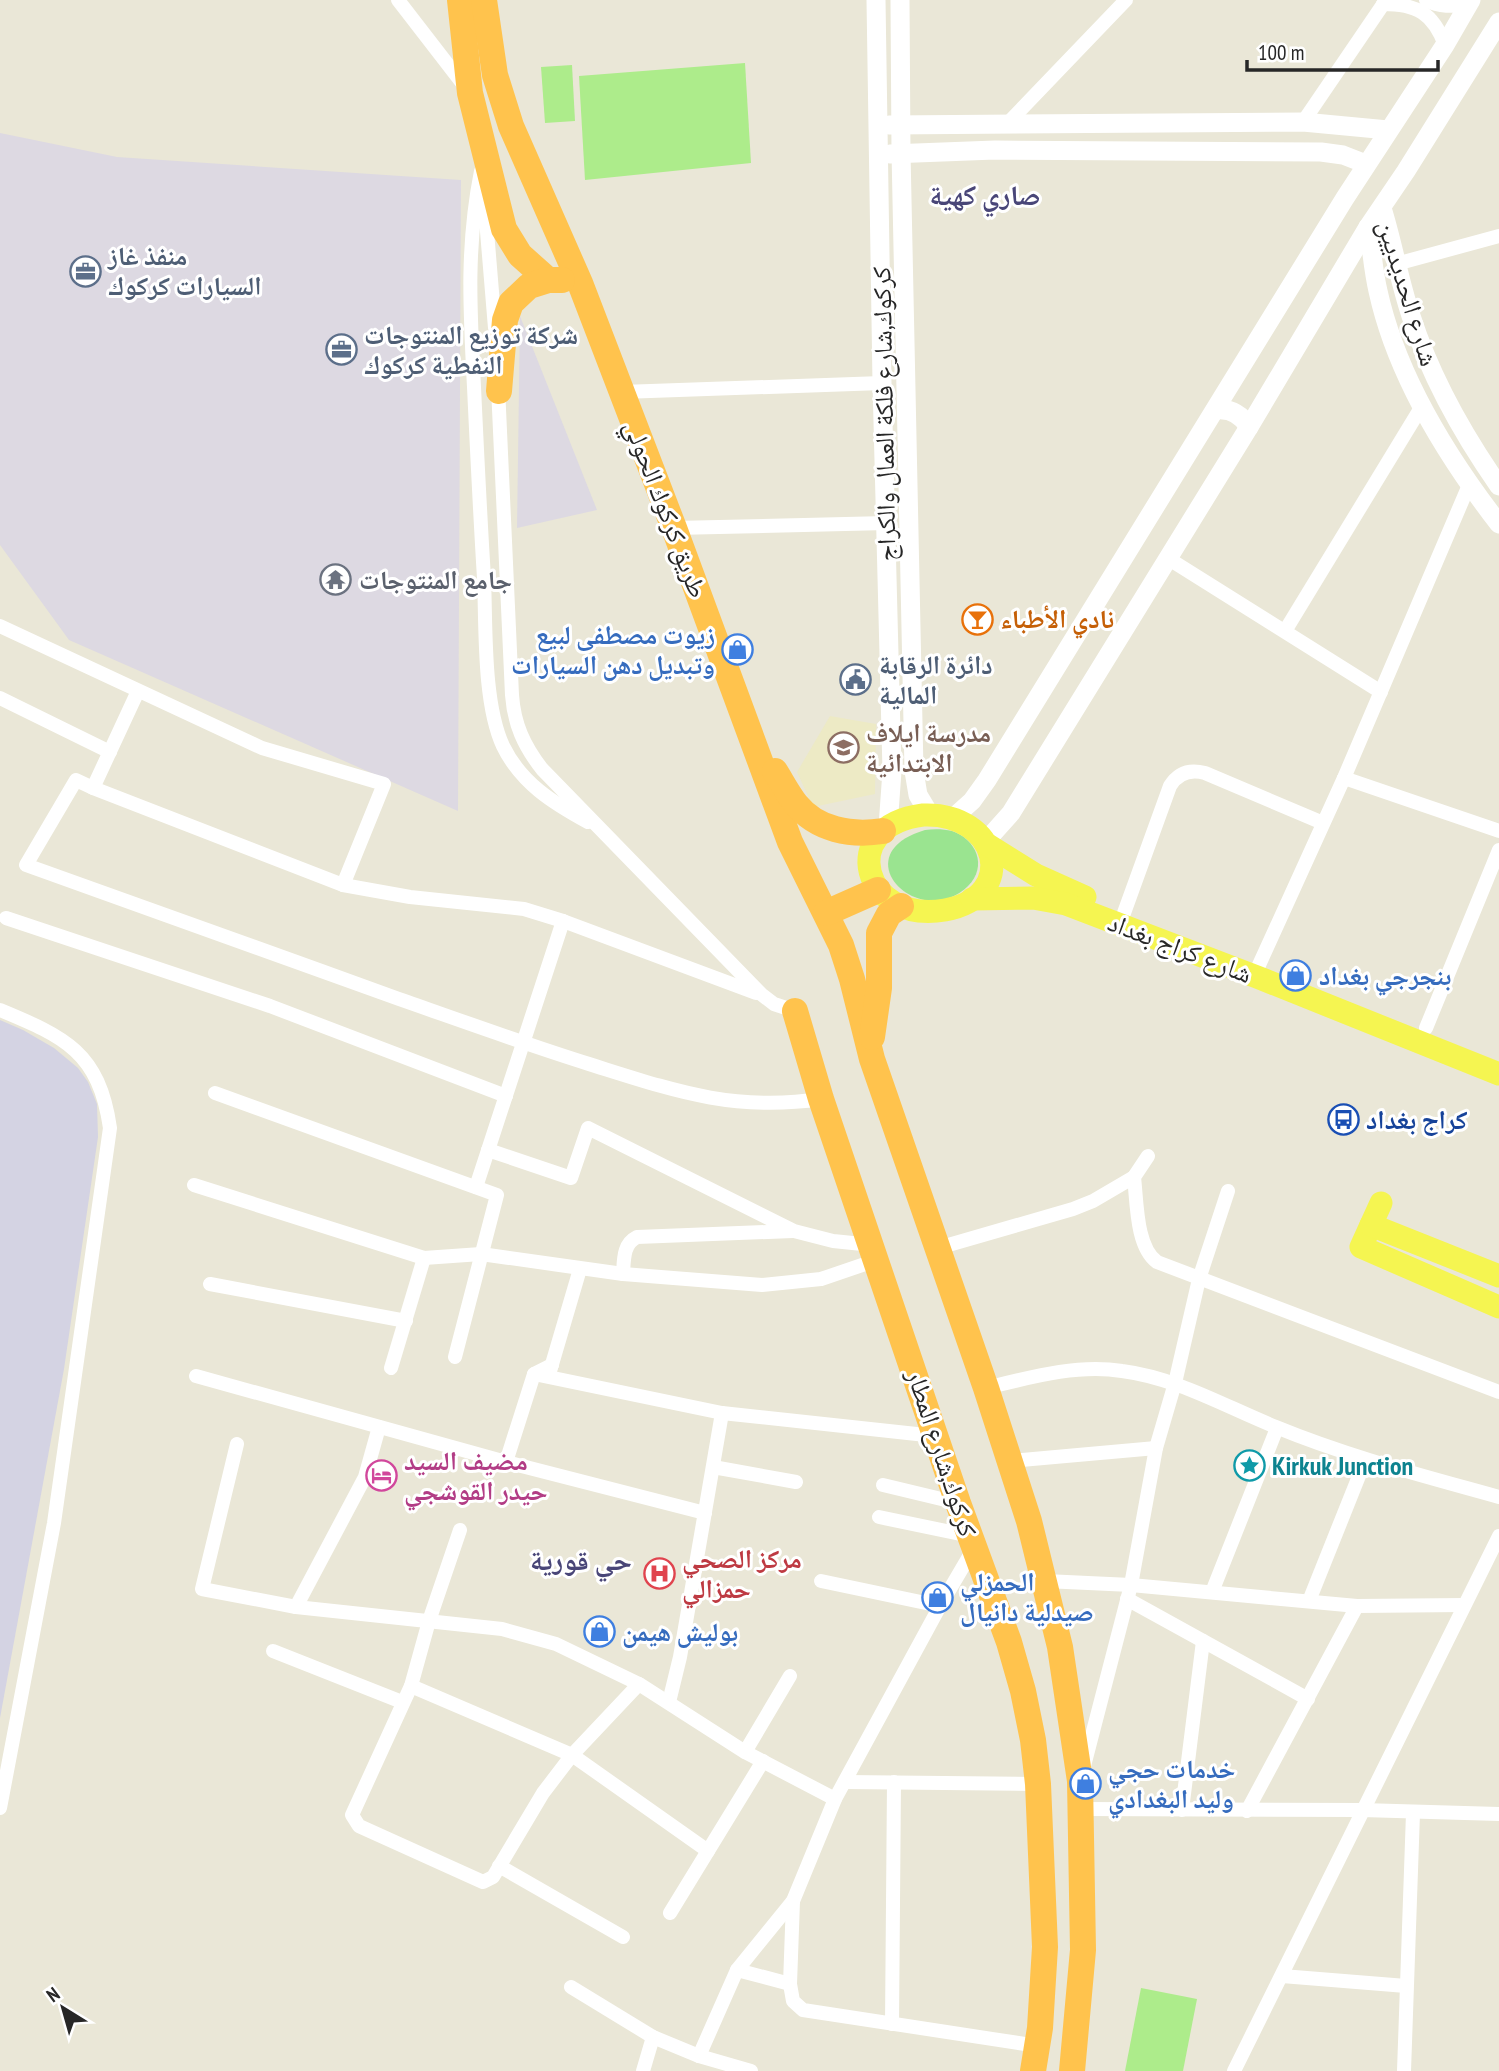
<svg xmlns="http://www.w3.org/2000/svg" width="1499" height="2071" font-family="'PT Sans Narrow','Noto Naskh Arabic',sans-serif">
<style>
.industrial{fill:#ddd9e2}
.education{fill:#edeac5}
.airport{fill:#d4d3e3}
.green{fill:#9ae490}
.pitch{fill:#adec8b}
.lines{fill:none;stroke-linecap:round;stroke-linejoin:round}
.street{stroke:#fff;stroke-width:14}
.secondary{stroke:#fff;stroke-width:19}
.primary{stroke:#f5f551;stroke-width:23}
.highway{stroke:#ffc34d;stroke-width:26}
.labels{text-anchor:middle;stroke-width:6;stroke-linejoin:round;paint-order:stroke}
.service-label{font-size:26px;font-weight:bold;fill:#4e5e75;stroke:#fff;text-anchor:start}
.street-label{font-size:26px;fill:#272727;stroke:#fff}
.worship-label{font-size:26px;font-weight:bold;fill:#5b616d;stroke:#fff;text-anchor:start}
.food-label{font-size:26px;font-weight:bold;fill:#c56008;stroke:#fff;text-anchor:start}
.shop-label{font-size:26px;font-weight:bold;fill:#366cbe;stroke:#fff;text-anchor:start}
.education-label{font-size:26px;font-weight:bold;fill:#785e54;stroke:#fff;text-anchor:start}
.transit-label{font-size:26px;font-weight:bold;fill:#164399;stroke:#fff;text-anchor:start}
.hotel-label{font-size:26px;font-weight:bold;fill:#b23c85;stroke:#fff;text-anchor:start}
.culture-label{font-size:26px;font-weight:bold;fill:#0d838f;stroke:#fff;text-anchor:start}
.health-label{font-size:26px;font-weight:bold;fill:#be3a42;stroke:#fff;text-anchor:start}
.neighbourhood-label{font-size:28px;font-weight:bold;fill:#494678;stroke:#fff}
</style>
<rect width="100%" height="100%" fill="#eae7d7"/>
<!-- industrial -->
<g class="industrial">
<path d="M 0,133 L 117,157 L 461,180 L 458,811 L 69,640 L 0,545 Z"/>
<path d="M 520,316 L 597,510 L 517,528 Z"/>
</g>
<!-- education -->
<path class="education" d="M 830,716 L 876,724 L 875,794 L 813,807 L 797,772 Z"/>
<!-- airport -->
<path class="airport" d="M 0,1020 L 23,1030 L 54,1048 L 78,1068 L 88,1082 L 97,1104 L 98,1137 L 64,1369 L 0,1718 Z"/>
<!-- green -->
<path class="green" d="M 925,830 C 934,829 943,829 952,831 C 976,839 988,866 968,886 C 920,933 841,855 925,830 Z"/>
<!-- pitch -->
<g class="pitch">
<path d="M 745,63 L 751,163 L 585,180 L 579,76 Z"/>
<path d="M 572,65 L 575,121 L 545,123 L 541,67 Z"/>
<path d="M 1141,1988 L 1197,1999 L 1183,2071 L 1125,2071 Z"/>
</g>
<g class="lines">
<!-- street -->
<g class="street">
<path d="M 398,0 L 466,88"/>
<path d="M 1426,0 C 1441,8 1453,6 1469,4"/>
<path d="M 1383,4 C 1417,4 1433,13 1445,45"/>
<path d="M 1303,122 L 1386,0"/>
<path d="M 1006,125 L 1126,0"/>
<path d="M 481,171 C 466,247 470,310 474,387 C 477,451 480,514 484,578 C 486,626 483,703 503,746 C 521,783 553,803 588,822"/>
<path d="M 484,195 L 495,328"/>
<path d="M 1396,264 L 1499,236"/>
<path d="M 498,387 L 512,695 C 514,724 524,746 542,769 L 761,994 L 774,1004 L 795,1011"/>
<path d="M 622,392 L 882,383"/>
<path d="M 674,528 L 887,523"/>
<path d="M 1169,559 L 1381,692"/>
<path d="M 0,626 L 262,748 L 384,784 L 343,885"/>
<path d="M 1285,631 L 1422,406"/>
<path d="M 138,691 L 93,788 L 343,885 L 410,897 L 524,909 L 563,921 L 756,993"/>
<path d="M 0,698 L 110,752"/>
<path d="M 1344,778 L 1499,831"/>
<path d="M 93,788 L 76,780 L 26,865 C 151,910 275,954 399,999 C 462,1021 525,1044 589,1064 C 672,1090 732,1112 821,1099"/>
<path d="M 1124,913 L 1170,786 C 1178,773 1190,769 1205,773 L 1323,823"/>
<path d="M 6,918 L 270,1006 L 506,1096"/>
<path d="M 1259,965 L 1344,778 L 1469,485"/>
<path d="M 0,1010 C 65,1037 99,1052 110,1128 L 54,1523 L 0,1808"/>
<path d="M 1426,1028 L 1499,850"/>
<path d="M 215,1093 L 497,1195 L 455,1357"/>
<path d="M 488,1150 L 571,1178 L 588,1128 L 794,1231 L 833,1241 L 872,1245"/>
<path d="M 1148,1156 L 1134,1177 C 1137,1202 1136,1247 1157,1262 L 1499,1392"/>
<path d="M 194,1185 L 424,1258 L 481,1254 L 623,1274 L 762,1285 L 821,1279 L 877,1260"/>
<path d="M 476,1187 L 563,921"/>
<path d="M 938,1248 L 1073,1209 L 1093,1201 L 1134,1177"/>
<path d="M 623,1274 C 624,1259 623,1244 637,1237 L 793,1231"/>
<path d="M 210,1284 L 406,1321"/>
<path d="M 391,1368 L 424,1258"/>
<path d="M 550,1371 L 580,1269"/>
<path d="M 534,1374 L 722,1413 L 935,1436"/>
<path d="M 196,1376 L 506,1462 L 705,1513"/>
<path d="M 986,1388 C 1031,1377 1077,1364 1122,1371 C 1177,1378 1226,1407 1276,1427 C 1349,1457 1424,1476 1499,1497"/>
<path d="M 237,1444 L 202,1589 L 296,1607 L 502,1629 L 556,1644 L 639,1684 L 745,1752 L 835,1799"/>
<path d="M 1010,1461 L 1156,1448"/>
<path d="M 506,1462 L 534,1374 L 552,1365"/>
<path d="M 713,1467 L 796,1482"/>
<path d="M 883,1485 L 958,1503"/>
<path d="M 879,1517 L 970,1536"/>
<path d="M 460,1530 L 429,1621 L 411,1686 L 352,1815 L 359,1826 L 483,1882 L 493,1877 L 543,1793 L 572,1755 L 639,1684"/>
<path d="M 821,1581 L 940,1606"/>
<path d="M 1045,1581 L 1131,1585 L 1357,1606 L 1464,1605"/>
<path d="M 1212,1592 L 1277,1428"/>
<path d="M 1127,1599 L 1308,1699"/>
<path d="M 1309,1601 L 1365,1461"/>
<path d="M 296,1607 L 365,1477 L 379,1427"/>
<path d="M 273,1651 L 402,1702"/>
<path d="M 411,1686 L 572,1755 L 708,1851"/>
<path d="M 669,1702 L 680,1657 L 722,1413"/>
<path d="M 745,1752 L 790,1676"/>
<path d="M 1084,1766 L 1131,1585 L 1156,1448 L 1175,1383 L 1199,1279 L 1228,1191"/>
<path d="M 845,1782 L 1038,1784"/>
<path d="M 1081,1809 L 1362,1810 L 1499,1814"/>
<path d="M 1182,1810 L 1203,1641"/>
<path d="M 1247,1811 L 1357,1606"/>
<path d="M 499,1866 L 623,1937"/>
<path d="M 793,1901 L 790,1984 L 793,2001 L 803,2010 L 1038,2046"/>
<path d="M 670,1913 L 763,1761"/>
<path d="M 737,1970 L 790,1984"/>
<path d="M 1282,1976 L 1406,1986"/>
<path d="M 571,1987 L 653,2037 L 699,2056 L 751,2071"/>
<path d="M 892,2024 L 894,1782"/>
<path d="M 699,2056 L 737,1970 L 793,1901 L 835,1799 L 940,1606 L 974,1548"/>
<path d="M 643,2071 L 653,2037"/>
<path d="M 1234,2071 L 1499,1536"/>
<path d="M 1404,2071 L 1413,1813"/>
</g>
<!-- secondary -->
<g class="secondary">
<path d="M 876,0 L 882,383 L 892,771 L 888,827"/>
<path d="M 900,0 L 901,152 L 914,771 L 918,795 L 930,815"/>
<path d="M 889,125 L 1303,122 L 1388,130"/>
<path d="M 890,154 L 995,150 L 1321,152 L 1343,155 L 1366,164"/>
<path d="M 1382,208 C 1393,243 1399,280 1411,316 C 1431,378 1462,433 1499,486"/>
<path d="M 1368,227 C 1372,249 1373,270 1378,291 C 1396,374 1448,458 1499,524"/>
<path d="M 1215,410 C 1230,408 1241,414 1249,427"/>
<path d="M 953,818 L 972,801 L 987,780 L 1345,198 L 1445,45 L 1471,0"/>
<path d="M 986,841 L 1011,813 L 1249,427 L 1368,227 L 1406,171 L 1499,22"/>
</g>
<!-- primary -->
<g class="primary">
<path d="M 923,815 C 999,812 1020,896 945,910 C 863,925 835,826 923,815 Z"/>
<path d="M 988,845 L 1036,875 L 1085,897"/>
<path d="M 972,899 L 1033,898 L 1066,904 L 1257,977 L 1499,1074"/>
<path d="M 1381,1203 L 1361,1247 L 1499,1307"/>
<path d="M 1371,1225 L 1499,1276"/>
</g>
<!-- highway -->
<g class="highway">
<path d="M 460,0 L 470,93 L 504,229 L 520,255 L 548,280"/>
<path d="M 484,0 L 495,75 L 511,126 L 580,283 L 674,528 L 790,842 L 841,945 L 852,979 L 872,1059 L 986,1388 L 1029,1521 L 1060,1647 L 1080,1781 L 1083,1950 L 1072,2071"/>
<path d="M 499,391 L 505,320 L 511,303 L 529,286 L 548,280 L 562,280"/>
<path d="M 775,771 C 782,782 788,794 796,804 C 817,830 851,836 883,831"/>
<path d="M 826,913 L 878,890"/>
<path d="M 795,1011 L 821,1099 L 958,1503 L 1009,1642 L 1023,1691 L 1033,1740 L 1038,1784 L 1045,1947 L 1040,2028 L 1033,2071"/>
<path d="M 872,1037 L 879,988 L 879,933 L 889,914 L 901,906"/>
</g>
</g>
<!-- icons -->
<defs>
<symbol id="office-ring" viewBox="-11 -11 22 22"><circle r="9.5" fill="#fff" stroke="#5c6f8a" stroke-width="1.5"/><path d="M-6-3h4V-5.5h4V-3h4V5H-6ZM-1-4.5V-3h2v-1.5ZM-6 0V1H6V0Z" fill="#5c6f8a"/></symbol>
<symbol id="temple-ring" viewBox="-11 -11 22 22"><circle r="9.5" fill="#fff" stroke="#6b7280" stroke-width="1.5"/><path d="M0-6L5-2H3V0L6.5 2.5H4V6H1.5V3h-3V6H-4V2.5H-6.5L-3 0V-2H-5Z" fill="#6b7280"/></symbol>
<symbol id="bar-ring" viewBox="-11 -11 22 22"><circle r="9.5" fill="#fff" stroke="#e8710a" stroke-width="1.5"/><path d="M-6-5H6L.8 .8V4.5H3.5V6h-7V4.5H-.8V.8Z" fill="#e8710a"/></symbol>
<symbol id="shop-ring" viewBox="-11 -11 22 22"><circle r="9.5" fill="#fff" stroke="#3f7fe0" stroke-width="1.5"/><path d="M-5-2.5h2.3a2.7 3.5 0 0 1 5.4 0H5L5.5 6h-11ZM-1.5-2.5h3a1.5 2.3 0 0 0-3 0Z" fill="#3f7fe0"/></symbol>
<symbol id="civic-ring" viewBox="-11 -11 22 22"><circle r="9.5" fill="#fff" stroke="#5c6f8a" stroke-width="1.5"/><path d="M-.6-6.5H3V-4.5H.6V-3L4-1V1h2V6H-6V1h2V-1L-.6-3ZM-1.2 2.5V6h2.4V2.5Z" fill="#5c6f8a"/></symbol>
<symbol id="school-ring" viewBox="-11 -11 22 22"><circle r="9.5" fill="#fff" stroke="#8d6e63" stroke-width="1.5"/><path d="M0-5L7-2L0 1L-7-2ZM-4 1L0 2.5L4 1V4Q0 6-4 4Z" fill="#8d6e63"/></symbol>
<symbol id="bus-ring" viewBox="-11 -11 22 22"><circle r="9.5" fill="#fff" stroke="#1a4fb4" stroke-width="1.5"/><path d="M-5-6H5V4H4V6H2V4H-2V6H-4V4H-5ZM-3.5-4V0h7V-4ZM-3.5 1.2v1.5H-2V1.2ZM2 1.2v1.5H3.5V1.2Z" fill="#1a4fb4"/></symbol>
<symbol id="sight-ring" viewBox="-11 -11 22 22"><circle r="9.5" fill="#fff" stroke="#0f9aa8" stroke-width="1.5"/><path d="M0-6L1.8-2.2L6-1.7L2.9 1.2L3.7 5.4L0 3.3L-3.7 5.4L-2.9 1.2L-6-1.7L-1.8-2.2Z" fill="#0f9aa8"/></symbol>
<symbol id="hotel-ring" viewBox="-11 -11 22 22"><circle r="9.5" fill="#fff" stroke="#d1479c" stroke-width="1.5"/><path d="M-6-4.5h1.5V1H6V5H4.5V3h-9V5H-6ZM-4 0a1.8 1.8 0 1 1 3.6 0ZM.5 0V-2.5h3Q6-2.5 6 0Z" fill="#d1479c"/></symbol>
<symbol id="hospital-ring" viewBox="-11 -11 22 22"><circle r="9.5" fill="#fff" stroke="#e0444e" stroke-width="1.5"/><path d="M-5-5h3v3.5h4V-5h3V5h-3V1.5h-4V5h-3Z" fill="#e0444e"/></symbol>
</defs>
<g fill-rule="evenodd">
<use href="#office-ring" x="68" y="254" width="35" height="35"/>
<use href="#office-ring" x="324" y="332" width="35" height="35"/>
<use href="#temple-ring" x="318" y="562" width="35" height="35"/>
<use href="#bar-ring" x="960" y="602" width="35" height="35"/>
<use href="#shop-ring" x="720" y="632" width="35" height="35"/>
<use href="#civic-ring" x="838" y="662" width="35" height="35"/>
<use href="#school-ring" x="826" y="730" width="35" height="35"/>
<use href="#shop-ring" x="1278" y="958" width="35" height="35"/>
<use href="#bus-ring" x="1326" y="1102" width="35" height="35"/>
<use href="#sight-ring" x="1232" y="1448" width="35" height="35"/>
<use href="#hotel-ring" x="364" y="1458" width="35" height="35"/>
<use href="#hospital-ring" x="642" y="1556" width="35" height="35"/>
<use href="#shop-ring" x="920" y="1580" width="35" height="35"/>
<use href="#shop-ring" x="582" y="1614" width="35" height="35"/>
<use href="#shop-ring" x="1068" y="1766" width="35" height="35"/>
</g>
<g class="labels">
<!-- service labels -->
<g class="service-label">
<text x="108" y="265">منفذ غاز<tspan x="108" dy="30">السيارات كركوك</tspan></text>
<text x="364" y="344">شركة توزيع المنتوجات<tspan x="364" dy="30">النفطية كركوك</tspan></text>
<text x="879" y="674">دائرة الرقابة<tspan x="879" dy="30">المالية</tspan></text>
</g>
<!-- street labels -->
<g class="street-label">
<text transform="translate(1408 293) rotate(73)" y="9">شارع الحديديين</text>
<text transform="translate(884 414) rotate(-91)" y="9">كركوك,شارع فلكة العمال والكراج</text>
<text transform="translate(666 509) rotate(69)" y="9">طريق كركوك الحولي</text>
<text transform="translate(1180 948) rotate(21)" y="9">شارع كراج بغداد</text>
<text transform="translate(942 1453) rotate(72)" y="9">كركوك,شارع المطار</text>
</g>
<!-- worship labels -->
<g class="worship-label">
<text x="359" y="589">جامع المنتوجات</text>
</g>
<!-- food labels -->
<g class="food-label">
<text x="1000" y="628">نادي الأطباء</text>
</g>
<!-- shop labels -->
<g class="shop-label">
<text x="715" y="644" text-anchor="end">زيوت مصطفى لبيع<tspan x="715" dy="30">وتبديل دهن السيارات</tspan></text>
<text x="1319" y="985">بنجرجي بغداد</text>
<text x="960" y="1591">الحمزلي<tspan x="960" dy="30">صيدلية دانيال</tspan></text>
<text x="622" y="1641">بوليش هيمن</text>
<text x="1108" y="1778">خدمات حجي<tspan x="1108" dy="30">وليد البغدادي</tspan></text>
</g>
<!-- education labels -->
<g class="education-label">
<text x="866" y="742">مدرسة ايلاف<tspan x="866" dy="30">الابتدائية</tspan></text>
</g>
<!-- transit labels -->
<g class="transit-label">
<text x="1366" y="1129">كراج بغداد</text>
</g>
<!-- hotel labels -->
<g class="hotel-label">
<text x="404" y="1470">مضيف السيد<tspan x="404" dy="30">حيدر القوشجي</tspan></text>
</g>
<!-- culture labels -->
<g class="culture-label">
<text x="1272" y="1475">Kirkuk Junction</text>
</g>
<!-- health labels -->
<g class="health-label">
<text x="682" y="1568">مركز الصحي<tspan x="682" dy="30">حمزالي</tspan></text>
</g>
<!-- neighbourhood labels -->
<g class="neighbourhood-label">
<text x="985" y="205">صاري كهية</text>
<text x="581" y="1570">حي قورية</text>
</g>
</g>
<!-- north arrow -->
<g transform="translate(63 2008) rotate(323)" stroke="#ffffff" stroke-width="5" paint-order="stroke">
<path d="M0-5L12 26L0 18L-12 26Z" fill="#272727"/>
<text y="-10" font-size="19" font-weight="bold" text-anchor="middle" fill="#272727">N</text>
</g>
<!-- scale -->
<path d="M1247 60v10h191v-10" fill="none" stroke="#272727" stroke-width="3.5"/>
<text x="1258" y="60" font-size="21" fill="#272727" stroke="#ffffff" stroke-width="5" paint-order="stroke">100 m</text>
</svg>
